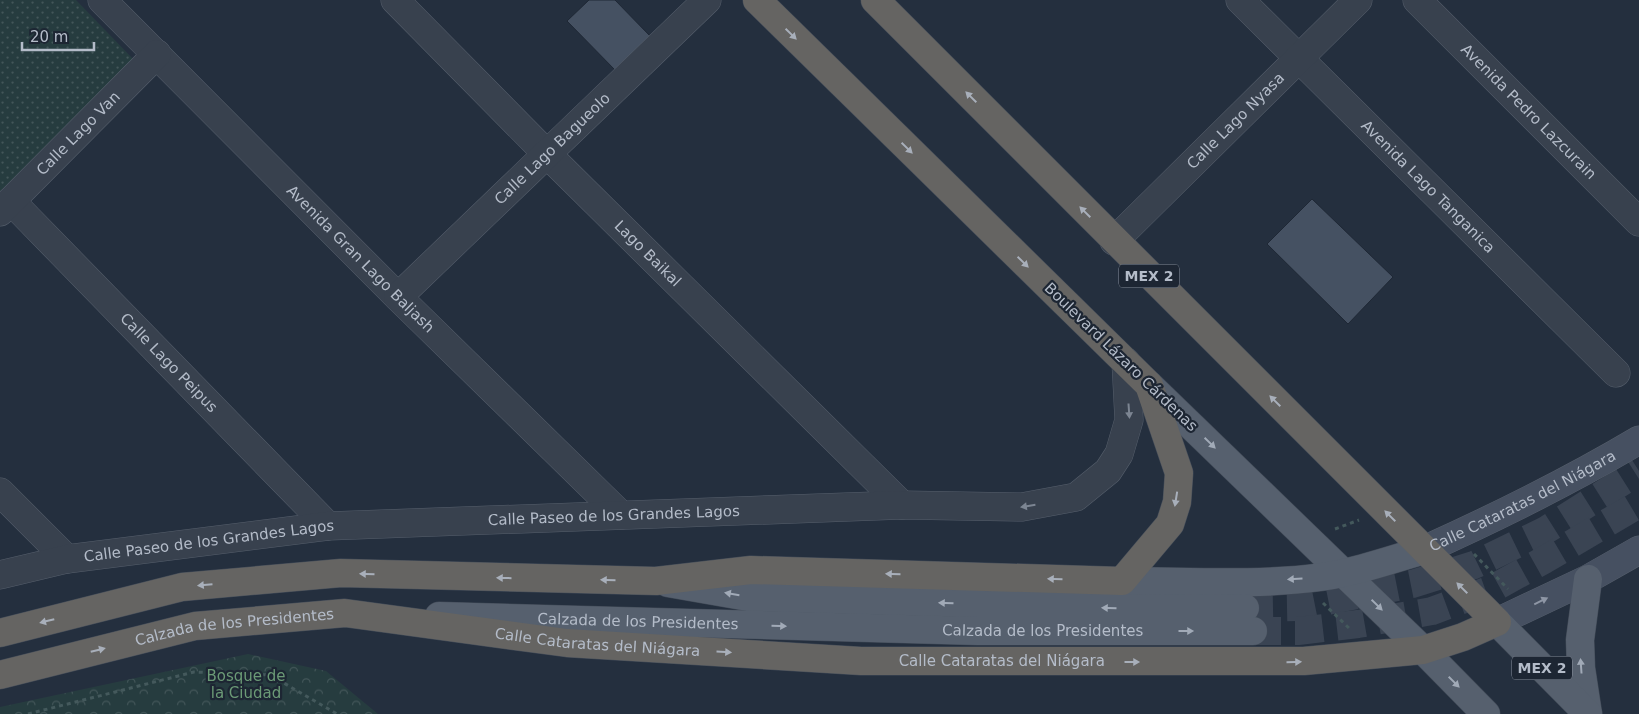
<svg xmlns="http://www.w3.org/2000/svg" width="1639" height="714" font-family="'DejaVu Sans',sans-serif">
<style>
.forest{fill:url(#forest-crowns)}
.park{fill:url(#park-dots)}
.building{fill:#455162;stroke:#1f2835}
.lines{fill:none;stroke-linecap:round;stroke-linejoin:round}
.primary-tunnel{stroke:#3a4453;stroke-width:28;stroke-dasharray:28 14;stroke-linecap:butt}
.minor-casing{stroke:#565f6c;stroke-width:29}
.secondary-casing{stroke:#565f6c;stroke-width:29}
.primary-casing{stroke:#414a57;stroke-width:29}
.trunk-casing{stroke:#434c59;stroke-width:29}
.path{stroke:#44595c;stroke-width:3;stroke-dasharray:4 4;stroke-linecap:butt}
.minor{stroke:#38414e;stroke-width:28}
.secondary{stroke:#465061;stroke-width:28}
.primary{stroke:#56606e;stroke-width:28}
.trunk{stroke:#656462;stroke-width:28}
.oneway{fill:#a8afba}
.oneway2{fill:#7c8592}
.oneway3{fill:#a1aab7}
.oneway4{fill:#8e96a5}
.labels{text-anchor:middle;stroke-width:4.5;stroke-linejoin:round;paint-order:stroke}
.shield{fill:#1d2633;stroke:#878f9c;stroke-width:1}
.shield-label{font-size:14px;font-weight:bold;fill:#b4bcc9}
.street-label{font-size:15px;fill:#b4bcc9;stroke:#1d2633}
.park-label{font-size:15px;fill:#6b9a76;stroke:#1d2633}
</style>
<defs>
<pattern id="forest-crowns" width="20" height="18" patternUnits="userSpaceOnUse" patternTransform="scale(1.25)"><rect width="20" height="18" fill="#263c3f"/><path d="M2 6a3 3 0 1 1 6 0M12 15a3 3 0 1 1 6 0" fill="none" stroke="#435659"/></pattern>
<pattern id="park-dots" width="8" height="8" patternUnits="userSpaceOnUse" patternTransform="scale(1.25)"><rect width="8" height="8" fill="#263c3f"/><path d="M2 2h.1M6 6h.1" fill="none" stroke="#435659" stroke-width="1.8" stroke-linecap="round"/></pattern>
</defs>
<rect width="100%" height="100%" fill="#242f3e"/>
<!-- forest -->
<path class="forest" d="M 248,654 L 326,671 L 378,714 L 0,714 L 0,707 Z"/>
<!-- park -->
<path class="park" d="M 0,0 L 76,0 L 135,61 L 0,192 Z"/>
<!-- building -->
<g class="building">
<path d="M 589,0 L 615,0 L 650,36 L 615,70 L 567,21 Z"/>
<path d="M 1312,199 L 1393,277 L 1348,324 L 1267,244 Z"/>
</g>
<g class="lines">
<!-- primary-tunnel -->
<g class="primary-tunnel">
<path d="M 1245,608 L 1297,607 L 1412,584 L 1474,565 L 1546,530 L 1639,471"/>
<path d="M 1253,631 L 1298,631 L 1358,624 L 1432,611 L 1492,589 L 1544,560 L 1639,504"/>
</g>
<defs>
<g id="minor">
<path id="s1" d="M 102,0 L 398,297 L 621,515"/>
<path id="s2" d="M 395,0 L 548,155 L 902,505"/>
<path id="s3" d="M 1240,0 L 1616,373"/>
<path id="s4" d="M 1417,0 L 1639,222"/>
<path id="s5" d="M 11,201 L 328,526"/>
<path id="s6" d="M 0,212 L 157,54"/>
<path id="s7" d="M 1114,241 L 1358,0"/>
<path id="s8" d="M 398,297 L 707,0"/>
<path d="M 0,492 L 67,559"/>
<path id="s9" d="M 0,575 L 67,559 L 328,526 L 902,505 L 1022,507 L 1076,497 L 1108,471 L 1119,454 L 1129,420 L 1126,362"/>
</g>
<g id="secondary">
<path id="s10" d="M 1424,550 C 1497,517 1570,481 1639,440"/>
<path d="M 1497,622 L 1588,579 L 1639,550"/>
</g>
<g id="primary">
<path d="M 1149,385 L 1423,650 L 1486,714"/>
<path d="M 1588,579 L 1580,640 L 1581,668 L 1588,714"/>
<path d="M 1122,581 C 1186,581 1257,586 1321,577 C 1356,572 1390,560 1424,550"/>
<path d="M 668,583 L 748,597 L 1162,609 L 1245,608"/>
<path id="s11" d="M 439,616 L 977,631 L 1253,631"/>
<path d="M 1497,622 L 1588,714"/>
</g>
<g id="trunk">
<path d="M 0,633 L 182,587 L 341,573 L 656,581 L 751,570 L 1122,581 L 1170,524 L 1177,502 L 1179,473 L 1149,385 L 757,0"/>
<path id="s12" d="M 0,675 L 195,626 L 345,613 L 567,643 L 861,661 L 1304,661 L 1423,650 L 1463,637 L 1497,622 L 875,0"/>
</g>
</defs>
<!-- minor casing -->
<use href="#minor" class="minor-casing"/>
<!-- secondary casing -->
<use href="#secondary" class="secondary-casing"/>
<!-- primary casing -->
<use href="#primary" class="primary-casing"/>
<!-- trunk casing -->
<use href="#trunk" class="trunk-casing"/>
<!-- path -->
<g class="path">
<path d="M 1335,529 L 1359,520"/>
<path d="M 1474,554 L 1508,589"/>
<path d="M 1323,603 L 1351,630"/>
<path d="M 28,714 L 194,672 L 270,675 L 337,714"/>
</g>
<!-- minor -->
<use href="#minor" class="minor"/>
<!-- secondary -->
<use href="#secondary" class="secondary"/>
<!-- primary -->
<use href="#primary" class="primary"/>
<!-- trunk -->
<use href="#trunk" class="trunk"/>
</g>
<!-- one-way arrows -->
<defs><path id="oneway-solid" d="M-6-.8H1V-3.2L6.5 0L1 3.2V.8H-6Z" transform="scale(1.25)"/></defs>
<g class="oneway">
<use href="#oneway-solid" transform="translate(791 34) rotate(44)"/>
<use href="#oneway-solid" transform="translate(971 97) rotate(-135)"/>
<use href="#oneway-solid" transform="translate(907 148) rotate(44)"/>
<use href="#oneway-solid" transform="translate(1085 212) rotate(-135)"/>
<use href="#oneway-solid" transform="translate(1023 262) rotate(44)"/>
<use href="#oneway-solid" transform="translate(1275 401) rotate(-135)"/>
<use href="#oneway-solid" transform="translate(1176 499) rotate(99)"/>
<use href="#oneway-solid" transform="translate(1390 516) rotate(-135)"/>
<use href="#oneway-solid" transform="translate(367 574) rotate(-179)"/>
<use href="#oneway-solid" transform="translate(893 574) rotate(-178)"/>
<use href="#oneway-solid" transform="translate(504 578) rotate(-179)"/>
<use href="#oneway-solid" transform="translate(1055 579) rotate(-178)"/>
<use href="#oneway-solid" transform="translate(608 580) rotate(-179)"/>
<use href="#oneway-solid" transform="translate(205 585) rotate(175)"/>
<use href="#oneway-solid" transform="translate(1462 588) rotate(-135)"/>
<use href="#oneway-solid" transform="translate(47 621) rotate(166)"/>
<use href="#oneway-solid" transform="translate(98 650) rotate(-14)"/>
<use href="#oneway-solid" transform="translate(724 652) rotate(3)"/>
<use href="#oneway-solid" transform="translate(1132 662)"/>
<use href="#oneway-solid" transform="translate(1294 662) rotate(-1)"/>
</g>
<g class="oneway2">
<use href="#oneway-solid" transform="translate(1129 411) rotate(86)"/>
<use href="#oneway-solid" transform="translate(1028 506) rotate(171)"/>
</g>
<g class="oneway3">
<use href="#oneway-solid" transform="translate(1210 443) rotate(44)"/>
<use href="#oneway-solid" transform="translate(1295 579) rotate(177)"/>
<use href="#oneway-solid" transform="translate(732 594) rotate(-170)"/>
<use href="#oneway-solid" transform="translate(946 603) rotate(-178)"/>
<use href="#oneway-solid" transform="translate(1377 605) rotate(44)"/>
<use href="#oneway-solid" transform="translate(1109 608) rotate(-178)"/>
<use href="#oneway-solid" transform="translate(779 626) rotate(2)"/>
<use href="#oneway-solid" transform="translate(1186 631)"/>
<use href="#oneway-solid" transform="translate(1581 666) rotate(-94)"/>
<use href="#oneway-solid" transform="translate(1454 682) rotate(45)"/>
</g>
<use class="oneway4" href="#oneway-solid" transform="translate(1541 601) rotate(-26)"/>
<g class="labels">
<!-- shield labels -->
<g class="shield">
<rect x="1119" y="264.5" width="60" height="23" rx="4"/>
<rect x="1512" y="656.5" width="60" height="23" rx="4"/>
</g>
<g class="shield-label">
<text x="1149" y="281">MEX 2</text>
<text x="1542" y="673">MEX 2</text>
</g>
<!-- street labels -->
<g class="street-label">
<text dy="5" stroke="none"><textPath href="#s4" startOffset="158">Avenida Pedro Lazcurain</textPath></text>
<text dy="5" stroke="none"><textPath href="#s7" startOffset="171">Calle Lago Nyasa</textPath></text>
<text dy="5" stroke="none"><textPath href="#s6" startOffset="111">Calle Lago Van</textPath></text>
<text dy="5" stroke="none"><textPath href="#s8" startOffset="214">Calle Lago Bagueolo</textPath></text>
<text dy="5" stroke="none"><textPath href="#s3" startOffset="265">Avenida Lago Tanganica</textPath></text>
<text dy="5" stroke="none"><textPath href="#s2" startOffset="358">Lago Baikal</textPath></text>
<text dy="5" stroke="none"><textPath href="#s1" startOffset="366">Avenida Gran Lago Baljash</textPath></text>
<text transform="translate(1121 357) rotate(44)" y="5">Boulevard Lázaro Cárdenas</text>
<text dy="5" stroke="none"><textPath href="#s5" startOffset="226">Calle Lago Peipus</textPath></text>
<text dy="5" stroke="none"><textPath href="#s10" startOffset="110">Calle Cataratas del Niágara</textPath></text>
<text dy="5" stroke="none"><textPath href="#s9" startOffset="618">Calle Paseo de los Grandes Lagos</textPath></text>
<text dy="5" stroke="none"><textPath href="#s9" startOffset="212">Calle Paseo de los Grandes Lagos</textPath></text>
<text dy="5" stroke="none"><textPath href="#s11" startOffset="199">Calzada de los Presidentes</textPath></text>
<text dy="5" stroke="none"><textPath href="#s12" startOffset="240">Calzada de los Presidentes</textPath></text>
<text dy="5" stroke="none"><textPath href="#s11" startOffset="604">Calzada de los Presidentes</textPath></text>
<text dy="5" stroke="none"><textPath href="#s12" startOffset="606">Calle Cataratas del Niágara</textPath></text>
<text dy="5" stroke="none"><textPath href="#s12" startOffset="1011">Calle Cataratas del Niágara</textPath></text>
</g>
<!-- park labels -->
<g class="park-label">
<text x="246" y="681">Bosque de<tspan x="246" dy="17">la Ciudad</tspan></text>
</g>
</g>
<!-- scale -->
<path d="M22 42v8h72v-8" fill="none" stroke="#b4bcc9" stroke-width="2.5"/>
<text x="30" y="42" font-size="15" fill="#b4bcc9" stroke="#1d2633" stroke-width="4" paint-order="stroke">20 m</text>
</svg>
